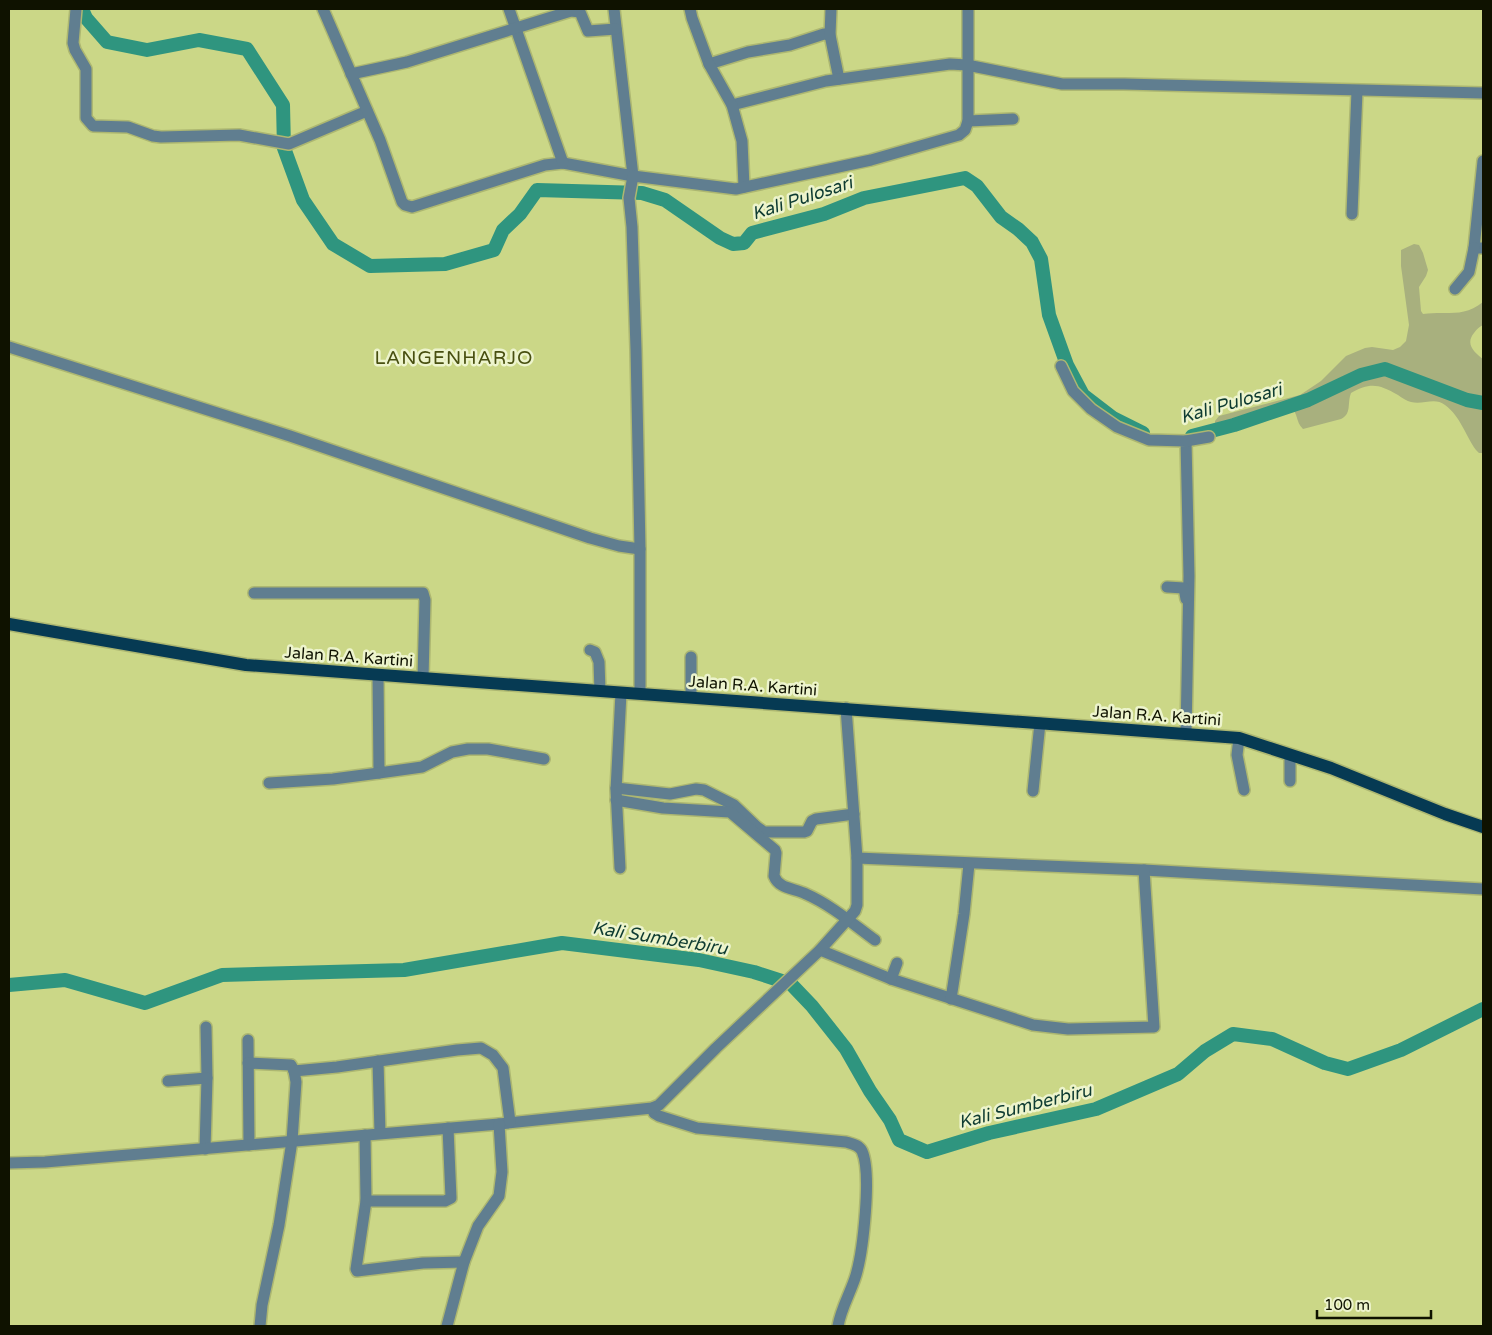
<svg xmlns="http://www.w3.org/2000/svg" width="1492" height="1335" font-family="'Varela Round',sans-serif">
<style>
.green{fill:#a8b07e}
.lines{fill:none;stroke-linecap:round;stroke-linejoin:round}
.river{stroke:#2f957f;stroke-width:14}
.minor-casing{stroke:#adb771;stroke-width:14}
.major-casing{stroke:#adb771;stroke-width:15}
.minor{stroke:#607e90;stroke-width:11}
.major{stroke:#063a53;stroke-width:12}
.labels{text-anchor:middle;stroke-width:5;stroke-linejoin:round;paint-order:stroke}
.street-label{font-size:16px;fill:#0f1200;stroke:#edf4cd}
.water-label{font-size:18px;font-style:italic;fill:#0e3b31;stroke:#edf4cd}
.quarter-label{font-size:19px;letter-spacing:1px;fill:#484f10;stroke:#edf4cd}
</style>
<rect width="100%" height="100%" fill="#cbd787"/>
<!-- green -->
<path class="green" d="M 1414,244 L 1419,245 L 1423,253 L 1428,270 L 1426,276 L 1419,287 L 1421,311 L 1423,314 C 1447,311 1463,318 1483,302 L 1483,325 C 1479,327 1477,329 1474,333 C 1465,344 1474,352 1483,359 L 1483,453 L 1479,453 L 1476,450 C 1465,435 1461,417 1445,405 C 1435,397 1423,405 1411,402 C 1407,401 1402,398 1398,395 C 1379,384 1370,382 1351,393 C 1347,403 1352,414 1341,419 L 1303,429 C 1295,421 1299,414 1290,406 L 1218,429 L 1215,425 L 1215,421 L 1219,416 L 1300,395 L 1321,381 L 1346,356 L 1365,348 L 1372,347 L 1393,350 L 1400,347 L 1406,341 L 1409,325 L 1401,266 L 1401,250 Z"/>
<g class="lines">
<!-- river -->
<g class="river">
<path d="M 82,9 L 86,18 L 107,42 L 147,50 L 199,40 L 247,49 L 283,105 L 284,148 L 303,200 L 333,244 L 370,266 L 445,264 L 494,250 L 503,230 L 520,214 L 537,190 L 642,193 L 665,200 L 720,238 L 733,244 L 744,243 L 752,233 L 824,214 L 864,198 L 965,178 L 977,186 L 1001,217 L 1018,229 L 1032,242 L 1041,259 L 1049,315 L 1067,365 L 1083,395 L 1113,418 L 1143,433"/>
<path d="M 1192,436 L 1234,425 L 1308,400 L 1361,375 L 1385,369 L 1467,400 L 1483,403"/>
<path d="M 9,985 L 65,980 L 145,1003 L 222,975 L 404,970 L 562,943 L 699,960 L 754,972 L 791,984 L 812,1006 L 846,1049 L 870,1091 L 890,1120 L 899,1140 L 927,1152 L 989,1133 L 1096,1109 L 1178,1074 L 1205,1051 L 1233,1034 L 1272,1039 L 1325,1063 L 1348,1069 L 1401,1050 L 1483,1009"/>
</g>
<defs>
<g id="minor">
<path d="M 76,9 L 73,43 L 75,50 L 86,69 L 86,118 L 93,126 L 128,127 L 153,136 L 161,137 L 239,135 L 289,144 L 367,111"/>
<path d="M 323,9 L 380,140 L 402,202 L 405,205 L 412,207 L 545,165 L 563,163 L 633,176 L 614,9"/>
<path d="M 509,9 L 563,163"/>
<path d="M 690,9 L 692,18 L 709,64 L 748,52 L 790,45 L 824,34 L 830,35"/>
<path d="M 831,9 L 830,35 L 839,79"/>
<path d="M 709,64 L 732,105 L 826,81 L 950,64 L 967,65 L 1062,84 L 1124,84 L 1483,93"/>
<path d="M 351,74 L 407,62 L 571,11 L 580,12 L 588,31 L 616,29"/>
<path d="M 732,105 L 742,141 L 744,187"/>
<path d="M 968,121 L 1013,119"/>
<path d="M 1483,161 L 1474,248 L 1483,248"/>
<path d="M 1352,214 L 1357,91"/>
<path d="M 1455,289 L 1469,272 L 1474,248"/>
<path d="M 9,347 L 290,436 L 590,538 L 619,546 L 640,549"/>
<path d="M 1061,366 L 1073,391 L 1091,409 L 1117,427 L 1149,440 L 1186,441 L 1189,576 L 1186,733"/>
<path d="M 1186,441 L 1209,437"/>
<path d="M 1167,587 L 1184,588 L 1186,599"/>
<path d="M 254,593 L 423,593 L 425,600 L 423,678"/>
<path d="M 590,650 L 595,652 L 599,662 L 600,691"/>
<path d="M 691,657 L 691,697"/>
<path d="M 378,675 L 379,773 L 422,767 L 452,752 L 468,749 L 488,749 L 544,759"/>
<path d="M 640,693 L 640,549 L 636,349 L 632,227 L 629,198 L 633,176 L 736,189 L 871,160 L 959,135 L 965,130 L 968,121 L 968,9"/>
<path d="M 1239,738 L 1237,755 L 1244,790"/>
<path d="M 1290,755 L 1290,781"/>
<path d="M 269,783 L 333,779 L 379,773"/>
<path d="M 616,788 L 670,794 L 696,789 L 704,790 L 734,805 L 757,827 L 764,832 L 804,832 L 807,831 L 812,821 L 816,819 L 854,814"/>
<path d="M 1033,791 L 1040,723"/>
<path d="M 616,800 L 663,808 L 730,812 L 775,850 L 776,853 L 774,876 C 779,889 794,888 806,894 C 831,905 853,924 875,940"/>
<path d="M 857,858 L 1144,870 L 1483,889"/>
<path d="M 620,868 L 616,790 L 621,693"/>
<path d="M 820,950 L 891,979 L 1033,1025 L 1068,1029 L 1154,1027 L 1144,870"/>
<path d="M 891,979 L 897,963"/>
<path d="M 951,999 L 964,914 L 969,864"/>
<path d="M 206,1027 L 207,1078"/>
<path d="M 248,1040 L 249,1145"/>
<path d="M 378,1061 L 380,1133"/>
<path d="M 248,1063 L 291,1065 L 294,1071"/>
<path d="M 168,1081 L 207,1078 L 205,1149"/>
<path d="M 652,1108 L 654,1113 L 659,1116 L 697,1128 L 846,1142 C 853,1144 859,1145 862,1151 C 872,1173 863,1251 856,1275 C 851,1292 841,1308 838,1326"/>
<path d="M 365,1135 L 366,1201 L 356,1269 L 357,1271 L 423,1263 L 464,1262"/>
<path d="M 9,1163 L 45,1162 L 499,1124 L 652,1108 L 659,1105 L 716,1048 L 820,950 L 855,911 L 857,905 L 857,858 L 846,708"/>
<path d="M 366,1201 L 445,1201 L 451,1198 L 448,1128"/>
<path d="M 260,1326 L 262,1305 L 279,1225 L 292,1141 L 296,1082 L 294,1071 L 337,1067 L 457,1050 L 481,1048 L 493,1055 L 503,1068 L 510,1122"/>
<path d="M 447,1326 L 464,1262 L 478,1226 L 499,1196 L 502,1172 L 499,1124"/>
</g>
<path id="major" d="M 9,624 L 246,665 L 1239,738 L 1331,768 L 1445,814 L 1483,827"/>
</defs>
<!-- minor casing -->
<use href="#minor" class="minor-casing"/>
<!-- major casing -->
<use href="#major" class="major-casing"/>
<!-- minor -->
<use href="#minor" class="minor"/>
<!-- major -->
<use href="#major" class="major"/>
</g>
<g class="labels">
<!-- street labels -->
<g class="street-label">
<text transform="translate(349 656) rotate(4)" y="6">Jalan R.A. Kartini</text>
<text transform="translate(753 685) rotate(4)" y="6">Jalan R.A. Kartini</text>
<text transform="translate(1157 715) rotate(4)" y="6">Jalan R.A. Kartini</text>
</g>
<!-- water labels -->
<g class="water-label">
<text transform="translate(802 198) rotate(-18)" y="6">Kali Pulosari</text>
<text transform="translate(1231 403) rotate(-16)" y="6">Kali Pulosari</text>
<text transform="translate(660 938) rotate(9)" y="6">Kali Sumberbiru</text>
<text transform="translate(1025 1106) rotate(-14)" y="6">Kali Sumberbiru</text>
</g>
<!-- quarter labels -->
<g class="quarter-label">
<text x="454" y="364">LANGENHARJO</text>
</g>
</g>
<!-- border -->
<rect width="1492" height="1335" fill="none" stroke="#0f1200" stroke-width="20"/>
<!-- scale -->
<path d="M1317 1310v8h114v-8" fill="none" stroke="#0f1200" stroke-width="2.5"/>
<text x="1324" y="1310" font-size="15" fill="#0f1200" stroke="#edf4cd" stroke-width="4" paint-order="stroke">100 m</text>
</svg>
